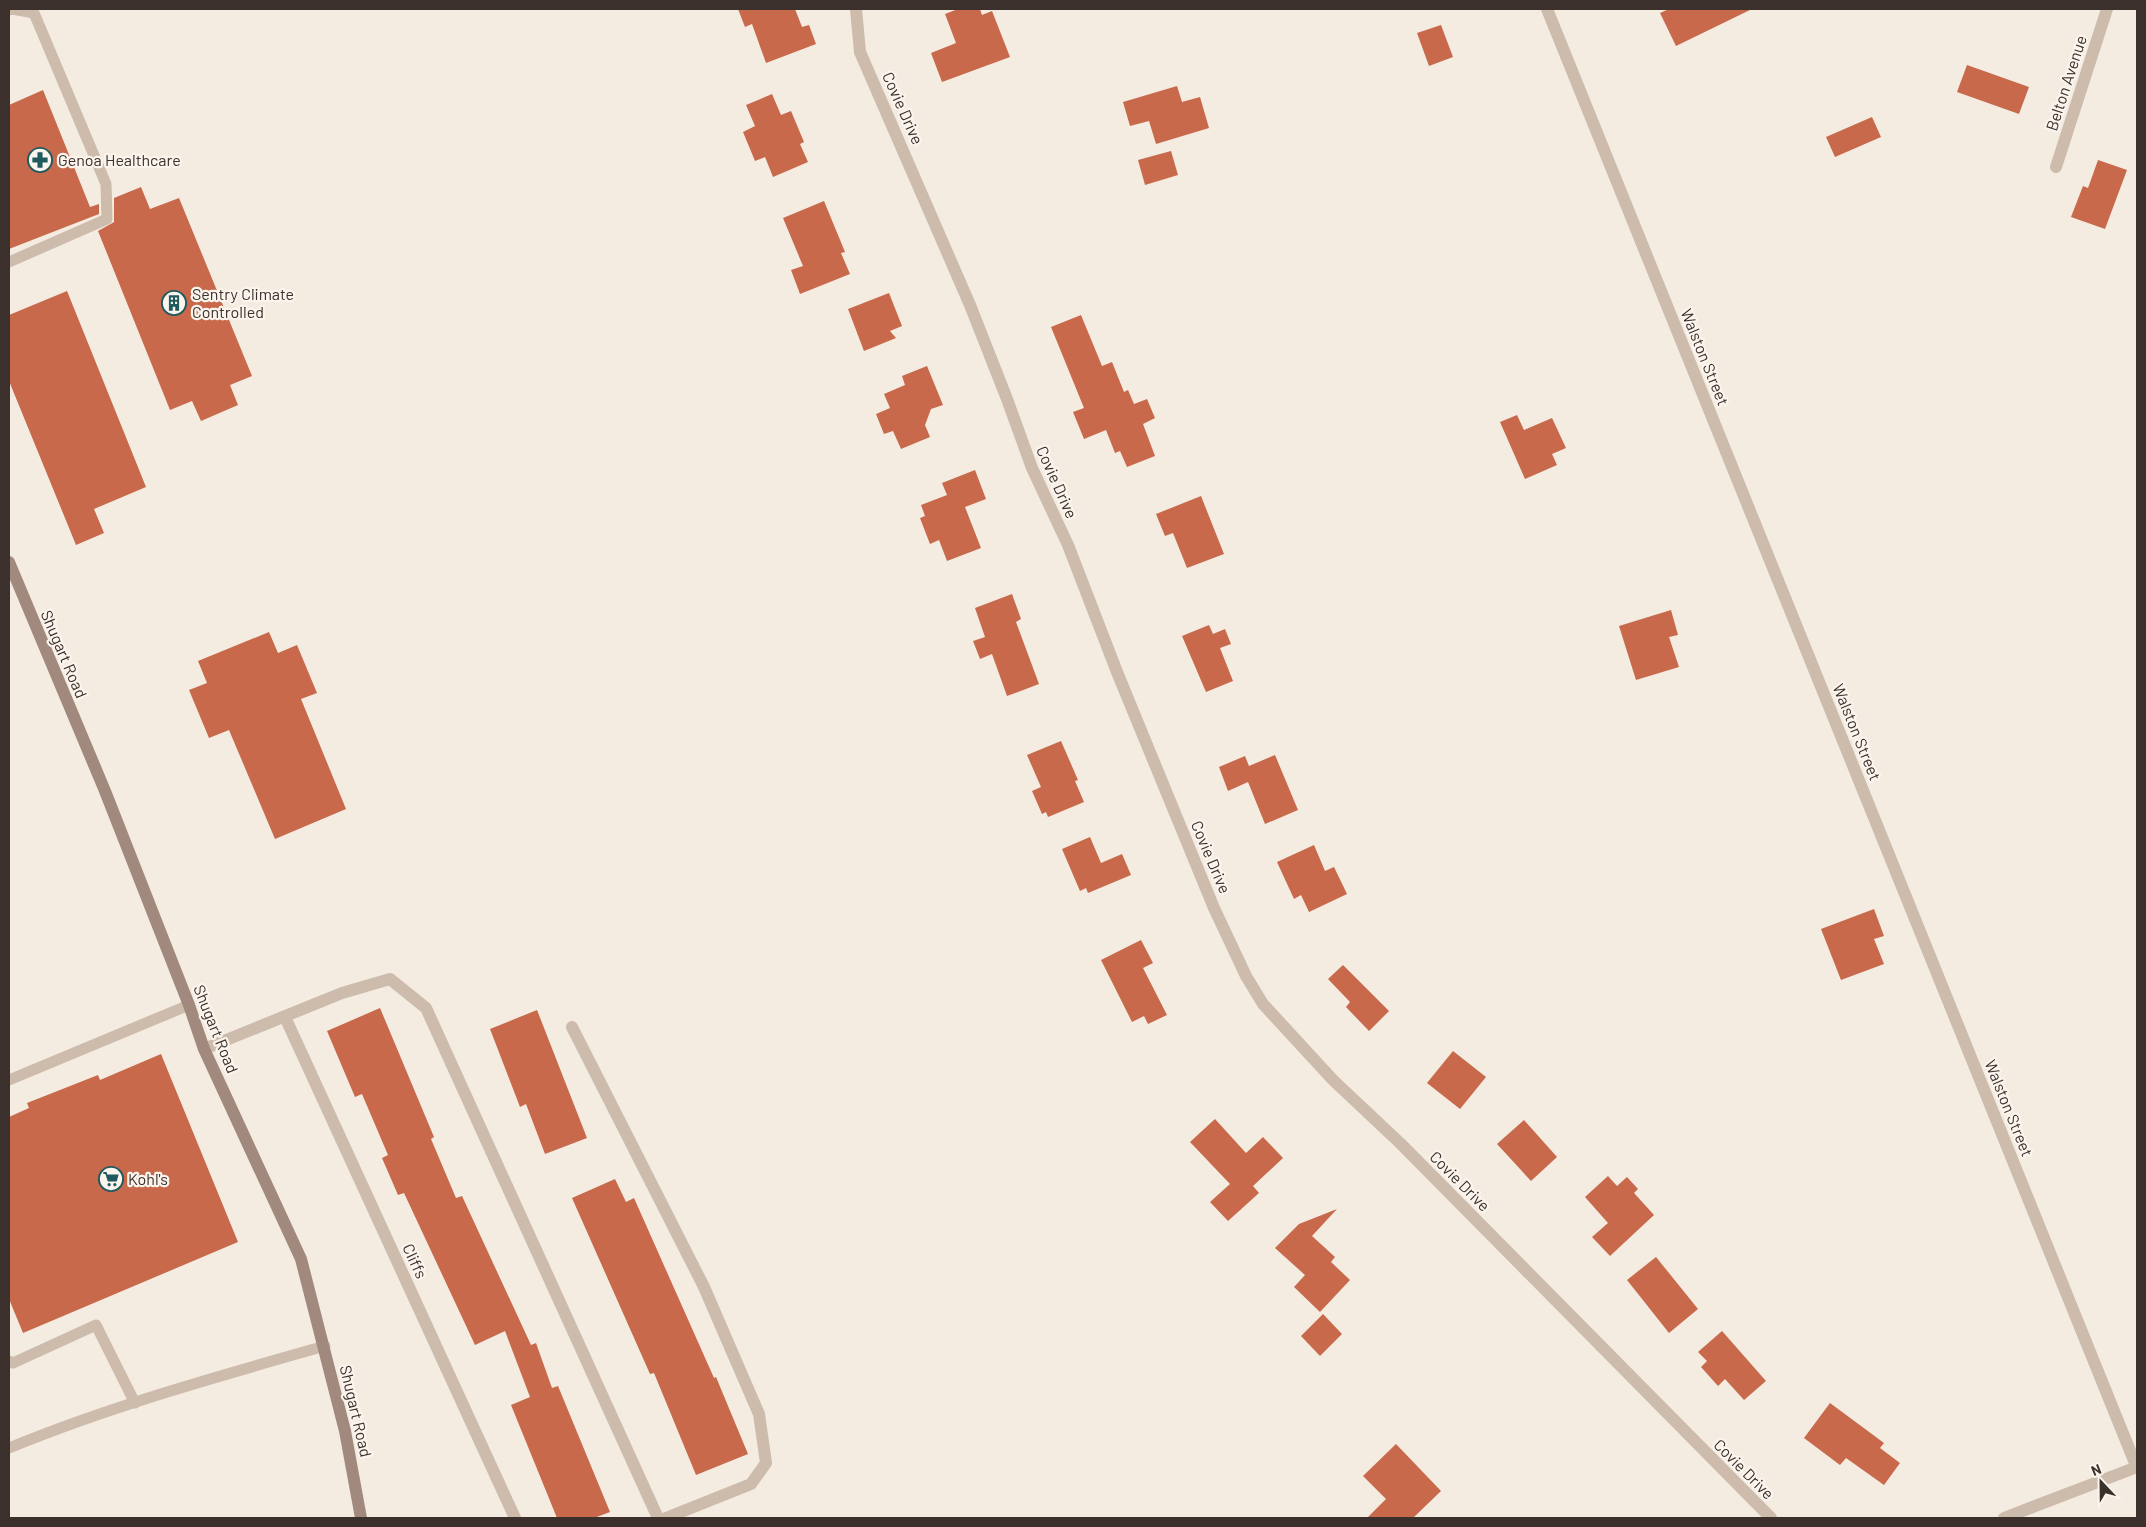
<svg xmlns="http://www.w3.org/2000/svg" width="2146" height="1527" font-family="Barlow,sans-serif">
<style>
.building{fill:#c8694b}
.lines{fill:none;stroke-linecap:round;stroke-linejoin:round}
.lane{stroke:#cdbbac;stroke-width:11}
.street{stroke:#cdbbac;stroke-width:12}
.secondary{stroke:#a18a7d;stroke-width:12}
.labels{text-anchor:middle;stroke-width:4.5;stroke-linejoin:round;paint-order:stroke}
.street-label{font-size:16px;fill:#3b302b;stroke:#fbf5ee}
.poi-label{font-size:16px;fill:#3b302b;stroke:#fbf5ee;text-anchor:start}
</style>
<rect width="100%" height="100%" fill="#f4ebe1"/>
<!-- building -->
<g class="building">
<path d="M 738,9 L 795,9 L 802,27 L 809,25 L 816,44 L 766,63 L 752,24 L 745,27 Z"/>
<path d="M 958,9 L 980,9 L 982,15 L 992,11 L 1010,57 L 942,82 L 931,53 L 956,43 L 945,14 Z"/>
<path d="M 1669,9 L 1752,9 L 1676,46 L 1660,13 Z"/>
<path d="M 1441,25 L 1453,57 L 1429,66 L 1417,33 Z"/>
<path d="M 1967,65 L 2029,87 L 2019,114 L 1957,92 Z"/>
<path d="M 1177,86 L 1182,102 L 1200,97 L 1209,128 L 1156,144 L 1149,121 L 1130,126 L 1123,102 Z"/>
<path d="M 43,90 L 90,207 L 99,204 L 99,214 L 9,249 L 9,105 Z"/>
<path d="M 772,94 L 781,115 L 791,111 L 804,142 L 800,144 L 808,162 L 773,177 L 765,157 L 755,161 L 743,132 L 755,126 L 746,105 Z"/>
<path d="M 1872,117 L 1881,137 L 1835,157 L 1826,137 Z"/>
<path d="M 1171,151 L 1178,175 L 1145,185 L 1138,160 Z"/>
<path d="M 2098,160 L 2127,170 L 2105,229 L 2071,217 L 2083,186 L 2088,188 Z"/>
<path d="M 141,187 L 150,209 L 179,198 L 252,376 L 230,385 L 238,405 L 201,421 L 192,401 L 170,410 L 98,231 L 114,222 L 114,198 Z"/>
<path d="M 824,201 L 845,252 L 841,253 L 850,274 L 800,294 L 791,270 L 803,266 L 783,218 Z"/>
<path d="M 67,291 L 146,487 L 94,509 L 104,533 L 76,545 L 9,381 L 9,315 Z"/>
<path d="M 889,293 L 902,326 L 890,331 L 896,338 L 864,351 L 848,309 Z"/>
<path d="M 1081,315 L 1102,366 L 1112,362 L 1124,392 L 1128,390 L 1134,404 L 1147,399 L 1155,418 L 1143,424 L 1155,456 L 1127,467 L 1120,451 L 1115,453 L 1106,430 L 1084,439 L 1073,412 L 1084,408 L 1051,327 Z"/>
<path d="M 927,366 L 943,405 L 931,409 L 925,425 L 930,437 L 901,449 L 893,431 L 884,434 L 876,414 L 890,408 L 884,394 L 905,385 L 902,376 Z"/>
<path d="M 1517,415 L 1524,430 L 1552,418 L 1566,448 L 1552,454 L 1557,465 L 1525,479 L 1500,422 Z"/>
<path d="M 975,470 L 986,499 L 965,507 L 981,548 L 947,561 L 939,540 L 930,544 L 920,518 L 925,516 L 921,505 L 947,495 L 942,483 Z"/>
<path d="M 1201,496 L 1224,554 L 1187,568 L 1173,533 L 1165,536 L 1156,514 Z"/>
<path d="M 1012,594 L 1021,619 L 1016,622 L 1039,684 L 1007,696 L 992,654 L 980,659 L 973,641 L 985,637 L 975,608 Z"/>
<path d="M 1671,610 L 1678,635 L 1669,637 L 1679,667 L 1636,680 L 1619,626 Z"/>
<path d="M 1209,625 L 1213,634 L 1225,629 L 1231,644 L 1220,648 L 1233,681 L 1206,692 L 1182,636 Z"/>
<path d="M 269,632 L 278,653 L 297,645 L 317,693 L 301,699 L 346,809 L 275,839 L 229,730 L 209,738 L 189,690 L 207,683 L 198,661 Z"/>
<path d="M 1061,741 L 1078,780 L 1075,781 L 1084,802 L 1048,817 L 1046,812 L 1042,814 L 1032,791 L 1041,787 L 1027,755 Z"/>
<path d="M 1275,755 L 1298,810 L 1265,824 L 1248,782 L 1228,791 L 1219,767 L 1245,756 L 1249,766 Z"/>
<path d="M 1090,837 L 1101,863 L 1122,854 L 1131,875 L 1088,893 L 1086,888 L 1080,891 L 1062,849 Z"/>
<path d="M 1314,845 L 1325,871 L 1334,867 L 1347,894 L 1309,912 L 1301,895 L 1294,899 L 1277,862 Z"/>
<path d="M 1874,909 L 1884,936 L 1874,939 L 1884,964 L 1841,980 L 1821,929 Z"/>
<path d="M 1141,940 L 1153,963 L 1143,968 L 1167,1015 L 1148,1024 L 1144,1016 L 1132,1022 L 1101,960 Z"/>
<path d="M 1343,965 L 1389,1011 L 1369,1031 L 1346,1007 L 1350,1002 L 1328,979 Z"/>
<path d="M 380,1008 L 434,1137 L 431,1139 L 456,1198 L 462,1196 L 531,1345 L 536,1343 L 552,1388 L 558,1386 L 610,1512 L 594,1518 L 557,1518 L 511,1405 L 530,1397 L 505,1331 L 475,1345 L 404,1193 L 398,1195 L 382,1158 L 388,1155 L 362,1094 L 355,1097 L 327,1031 Z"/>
<path d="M 537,1010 L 587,1138 L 545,1154 L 526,1104 L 520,1107 L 490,1029 Z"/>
<path d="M 1453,1051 L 1486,1077 L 1460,1109 L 1427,1083 Z"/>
<path d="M 161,1054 L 238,1242 L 23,1333 L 9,1299 L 9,1117 L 29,1108 L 27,1103 L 98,1075 L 100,1080 Z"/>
<path d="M 1215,1119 L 1246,1153 L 1263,1137 L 1283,1158 L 1253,1186 L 1259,1193 L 1228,1221 L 1210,1202 L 1230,1184 L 1190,1142 Z"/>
<path d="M 1524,1120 L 1557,1157 L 1531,1181 L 1497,1144 Z"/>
<path d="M 1608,1176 L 1617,1186 L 1627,1177 L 1638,1189 L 1634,1193 L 1654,1215 L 1610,1256 L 1592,1237 L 1608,1223 L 1585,1197 Z"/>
<path d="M 615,1179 L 626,1202 L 634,1198 L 714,1378 L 716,1377 L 748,1454 L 696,1475 L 654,1373 L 650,1374 L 572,1198 Z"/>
<path d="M 1337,1209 L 1312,1236 L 1335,1257 L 1331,1262 L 1350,1280 L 1320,1312 L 1294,1287 L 1305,1275 L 1275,1248 L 1299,1224 Z"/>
<path d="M 1656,1257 L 1698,1309 L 1669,1333 L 1627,1280 Z"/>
<path d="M 1323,1314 L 1342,1334 L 1320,1356 L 1301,1336 Z"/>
<path d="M 1722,1331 L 1766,1381 L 1744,1400 L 1725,1379 L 1718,1386 L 1701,1367 L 1707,1361 L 1698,1352 Z"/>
<path d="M 1830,1403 L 1884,1443 L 1880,1448 L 1900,1463 L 1884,1485 L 1846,1458 L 1840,1465 L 1804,1438 Z"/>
<path d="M 1396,1444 L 1441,1491 L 1413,1518 L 1367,1518 L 1386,1499 L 1363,1476 Z"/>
</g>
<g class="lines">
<!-- lane -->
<g class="lane">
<path d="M 9,10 L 12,9 L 34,13 L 106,184 L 107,219 L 9,262"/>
<path d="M 9,1080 L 189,1005"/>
<path d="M 9,1361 L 13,1363 L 96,1325 L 135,1403"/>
<path d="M 9,1448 C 111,1406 219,1376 325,1346"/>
</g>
<!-- street -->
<g class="street">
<path d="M 856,9 L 860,52 L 970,305 L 1007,399 L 1032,468 L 1068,545 L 1117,672 L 1214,908 L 1246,976 L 1263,1004 L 1333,1080 L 1401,1144 L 1771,1518"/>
<path d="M 1547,9 L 2137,1468"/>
<path d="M 2056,167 L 2107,9"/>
<path d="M 285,1017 L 515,1518"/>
<path d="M 572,1027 L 704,1287 L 759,1414 L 766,1463 L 751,1484 L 666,1518"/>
<path d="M 204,1049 L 342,993 L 390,979 L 426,1008 L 658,1518"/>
<path d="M 2004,1518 L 2137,1467"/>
</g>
<!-- secondary -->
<path class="secondary" d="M 9,562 L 105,791 L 189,1005 L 204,1049 L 301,1259 L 345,1431 L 361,1518"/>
</g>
<!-- icons -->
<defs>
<symbol id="pharmacy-ring" viewBox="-11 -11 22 22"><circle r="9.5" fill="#fbf5ee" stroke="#1f5a5e" stroke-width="1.5"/><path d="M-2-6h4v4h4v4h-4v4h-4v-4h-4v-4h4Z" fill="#1f5a5e"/></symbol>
<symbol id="building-ring" viewBox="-11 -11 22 22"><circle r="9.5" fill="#fbf5ee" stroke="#1f5a5e" stroke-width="1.5"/><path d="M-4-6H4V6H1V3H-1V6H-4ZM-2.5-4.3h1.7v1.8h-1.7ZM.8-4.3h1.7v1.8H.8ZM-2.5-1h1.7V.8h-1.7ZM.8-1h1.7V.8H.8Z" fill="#1f5a5e"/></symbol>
<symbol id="supermarket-ring" viewBox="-11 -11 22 22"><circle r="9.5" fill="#fbf5ee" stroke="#1f5a5e" stroke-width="1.5"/><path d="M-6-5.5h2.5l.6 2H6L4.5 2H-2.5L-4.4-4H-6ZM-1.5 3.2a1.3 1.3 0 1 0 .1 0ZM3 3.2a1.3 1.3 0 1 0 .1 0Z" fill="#1f5a5e"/></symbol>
</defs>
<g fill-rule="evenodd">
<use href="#pharmacy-ring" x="26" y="146" width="28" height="28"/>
<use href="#building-ring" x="160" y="289" width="28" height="28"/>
<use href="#supermarket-ring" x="97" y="1165" width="28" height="28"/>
</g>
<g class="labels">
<!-- street labels -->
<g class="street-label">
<text transform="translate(2066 83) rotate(-72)" y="6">Belton Avenue</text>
<text transform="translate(903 108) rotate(66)" y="6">Covie Drive</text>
<text transform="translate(1705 357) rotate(68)" y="6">Walston Street</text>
<text transform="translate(1057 482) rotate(66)" y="6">Covie Drive</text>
<text transform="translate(64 654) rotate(67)" y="6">Shugart Road</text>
<text transform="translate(1857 732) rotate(68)" y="6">Walston Street</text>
<text transform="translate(1211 857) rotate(67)" y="6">Covie Drive</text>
<text transform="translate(216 1029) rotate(68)" y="6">Shugart Road</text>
<text transform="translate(2009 1108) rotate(68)" y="6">Walston Street</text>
<text transform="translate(1460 1181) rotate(45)" y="6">Covie Drive</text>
<text transform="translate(415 1261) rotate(65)" y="6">Cliffs</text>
<text transform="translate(356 1411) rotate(77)" y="6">Shugart Road</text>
<text transform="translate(1744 1469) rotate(45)" y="6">Covie Drive</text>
</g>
<!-- poi labels -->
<g class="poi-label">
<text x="58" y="166">Genoa Healthcare</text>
<text x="192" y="300">Sentry Climate<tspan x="192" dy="18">Controlled</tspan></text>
<text x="128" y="1185">Kohl's</text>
</g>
</g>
<!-- border -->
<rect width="2146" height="1527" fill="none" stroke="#3b302b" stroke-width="20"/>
<!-- north arrow -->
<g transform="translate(2101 1482) rotate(338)" stroke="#fbf5ee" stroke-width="4" paint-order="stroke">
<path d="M0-4L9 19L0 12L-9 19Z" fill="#3b302b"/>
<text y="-8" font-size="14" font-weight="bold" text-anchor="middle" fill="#3b302b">N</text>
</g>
</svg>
